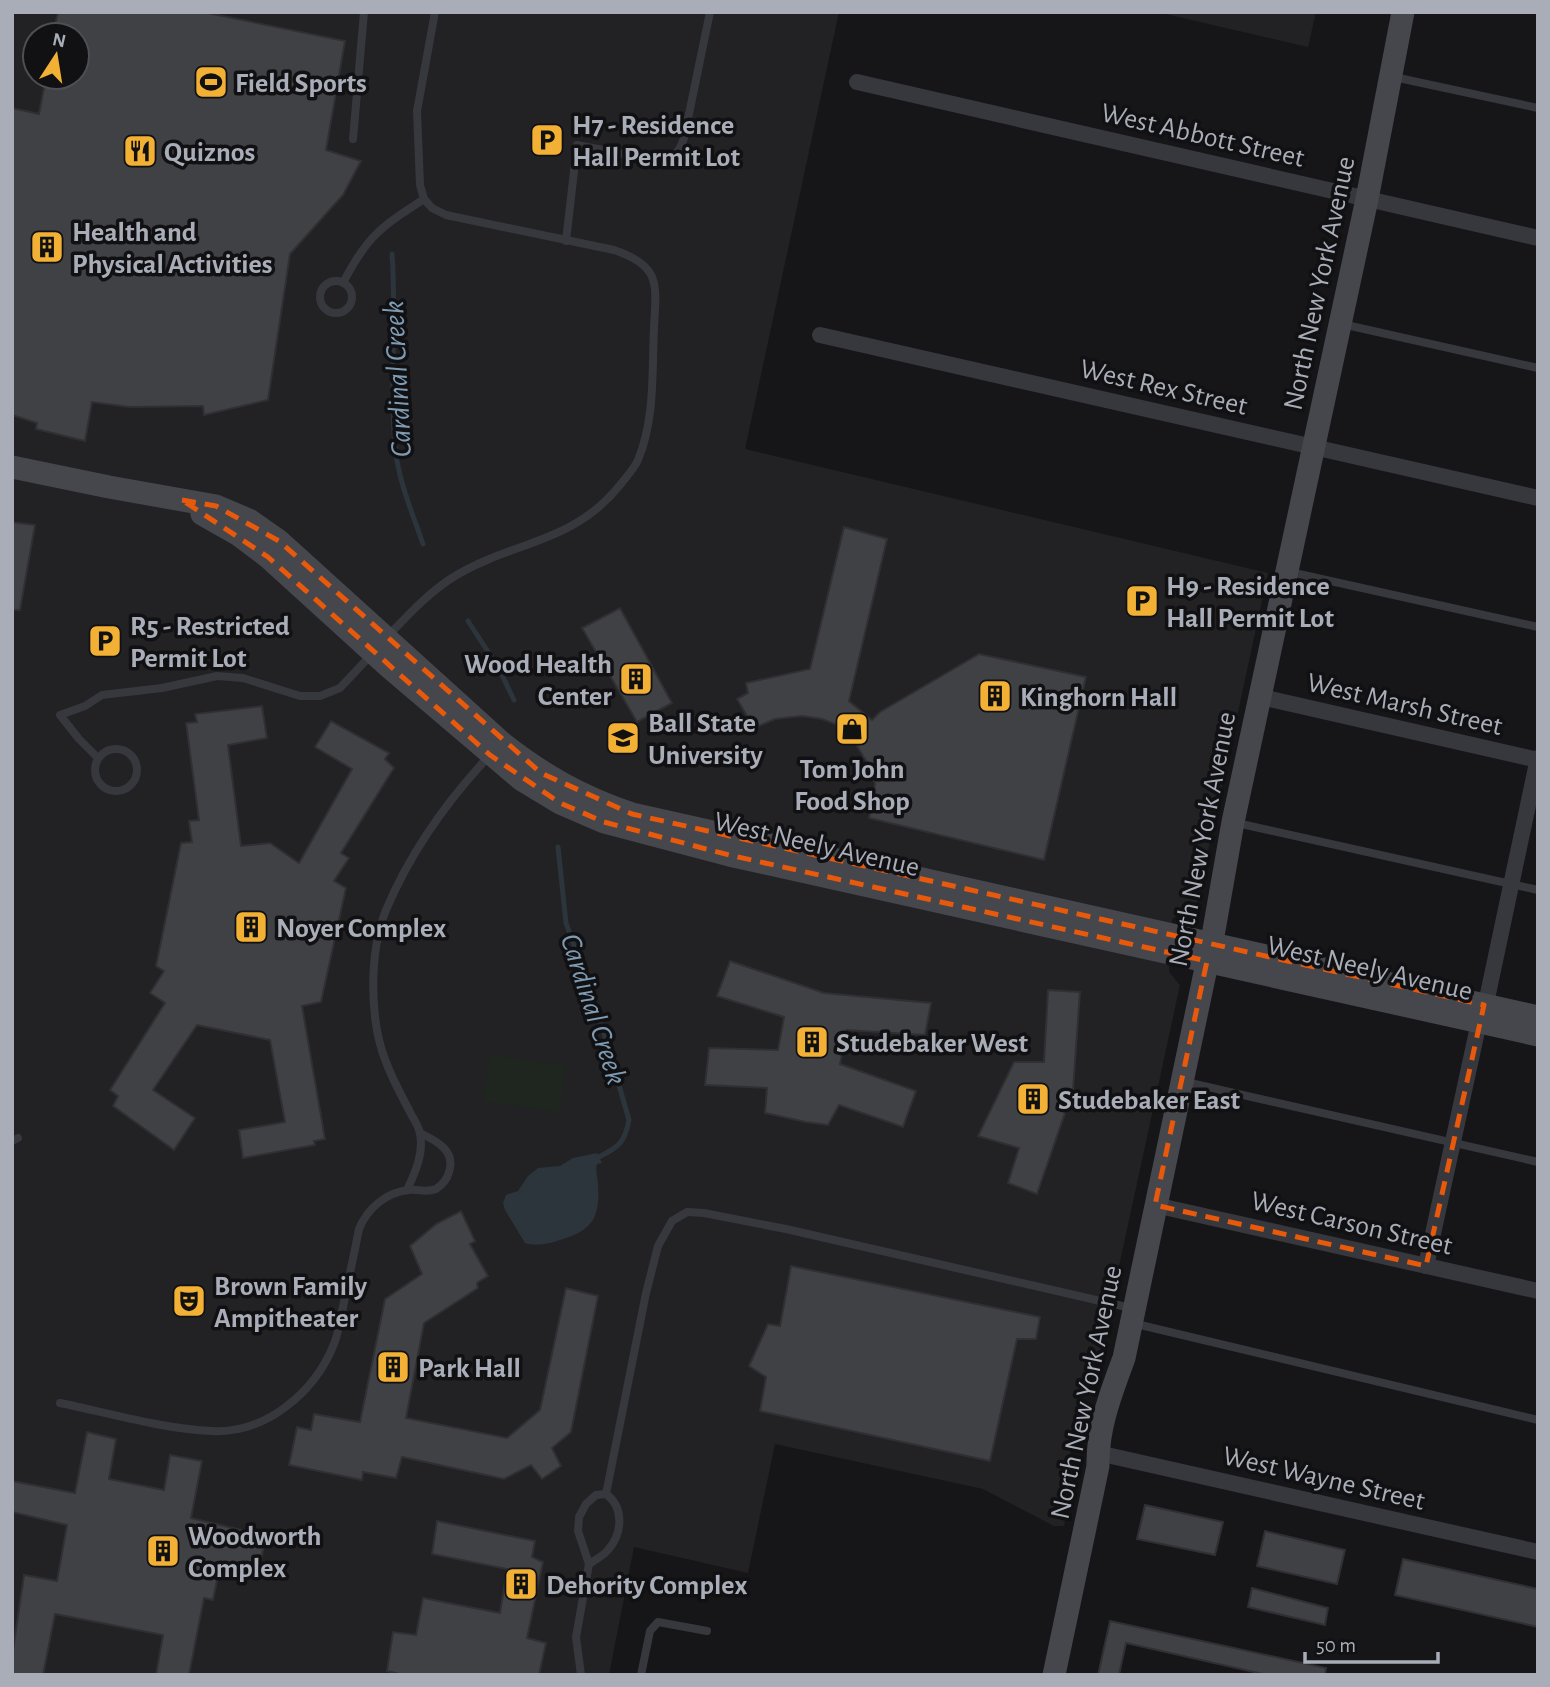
<svg xmlns="http://www.w3.org/2000/svg" width="1550" height="1687" font-family="'Alegreya Sans',sans-serif">
<style>
.built{fill:#222225;fill-rule:evenodd}
.green{fill:#1e261f}
.water{fill:#2c353c}
.lines{fill:none;stroke-linecap:round;stroke-linejoin:round}
.stream{stroke:#2c353c;stroke-width:5}
.building{fill:#404145;stroke:#303034;stroke-width:2}
.lane{stroke:#37383d;stroke-width:8}
.street{stroke:#37383d;stroke-width:16}
.secondary{stroke:#45474d;stroke-width:23}
.marked{fill:none;stroke:#e8590c;stroke-width:5;stroke-dasharray:14 9;stroke-linejoin:round}
.labels{text-anchor:middle;stroke-width:7;stroke-linejoin:round;paint-order:stroke}
.poi-label{font-size:28px;font-weight:bold;fill:#a8adb8;stroke:#111113;text-anchor:start}
.street-label{font-size:28px;fill:#a8adb8;stroke:#111113}
.water-label{font-size:30px;font-style:italic;fill:#7f9bb3;stroke:#111113}
</style>
<rect width="100%" height="100%" fill="#161618"/>
<!-- built -->
<g class="built">
<path d="M 12,12 L 839,12 L 745,449 L 1268,573 L 1197,902 L 1172,919 L 1169,972 L 1180,985 L 1100,1354 L 1082,1392 L 1070,1448 L 1073,1472 L 1064,1526 L 1054,1526 L 983,1489 L 775,1444 L 748,1573 L 634,1547 L 609,1675 L 12,1675 ZM 35,35 L 77,35 L 77,77 L 35,77 Z"/>
<path d="M 1157,12 L 1316,12 L 1308,47 Z"/>
</g>
<!-- green -->
<path class="green" d="M 490,1054 L 566,1066 L 559,1113 L 483,1101 Z"/>
<!-- water -->
<path class="water" d="M 597,1153 L 602,1163 L 597,1164 C 595,1172 598,1177 598,1186 C 600,1216 593,1230 563,1239 C 552,1243 537,1247 525,1243 L 505,1210 L 503,1203 L 506,1195 L 518,1191 L 528,1176 L 538,1168 L 560,1166 L 573,1158 Z"/>
<g class="lines">
<!-- stream -->
<g class="stream">
<path d="M 392,254 C 397,318 389,382 395,446 C 398,480 412,512 423,544"/>
<path d="M 468,621 L 498,667 L 514,700"/>
<path d="M 558,847 L 566,923 L 599,1016 L 629,1120 C 625,1142 619,1147 599,1157"/>
</g>
</g>
<!-- building -->
<g class="building">
<path d="M 58,12 L 203,12 L 345,41 L 326,150 L 361,161 L 343,195 L 290,254 L 268,400 L 204,415 L 203,406 L 129,407 L 92,402 L 85,441 L 36,429 L 37,423 L 12,415 L 12,108 L 39,114 L 46,77 L 77,77 L 77,35 L 53,35 Z"/>
<path d="M 12,522 L 35,525 L 20,610 L 12,610 Z"/>
<path d="M 844,527 L 887,539 L 849,701 L 872,720 L 880,712 L 979,654 L 1086,677 L 1044,860 L 869,818 L 875,784 L 870,767 L 855,743 L 840,726 L 822,719 L 802,716 L 775,719 L 754,728 L 737,699 L 748,693 L 746,683 L 810,669 Z"/>
<path d="M 620,608 L 672,703 L 637,722 L 582,628 Z"/>
<path d="M 262,706 L 267,738 L 228,745 L 241,846 L 270,843 L 299,863 L 352,769 L 315,747 L 331,721 L 389,753 L 385,759 L 394,768 L 341,853 L 349,858 L 334,881 L 346,888 L 321,1002 L 302,1006 L 325,1139 L 314,1141 L 315,1145 L 243,1158 L 239,1130 L 285,1122 L 270,1040 L 197,1025 L 153,1090 L 195,1118 L 174,1150 L 113,1106 L 118,1096 L 110,1090 L 165,1003 L 150,993 L 164,971 L 156,966 L 181,843 L 192,842 L 189,821 L 199,820 L 186,723 L 197,722 L 195,714 Z"/>
<path d="M 730,961 L 824,993 L 931,1003 L 925,1035 L 847,1030 L 840,1064 L 916,1091 L 903,1127 L 839,1105 L 828,1125 L 806,1122 L 765,1113 L 767,1088 L 705,1085 L 709,1048 L 778,1050 L 784,1017 L 717,996 Z"/>
<path d="M 1048,990 L 1080,992 L 1073,1090 L 1037,1194 L 1008,1183 L 1019,1148 L 978,1136 L 1014,1062 L 1044,1062 Z"/>
<path d="M 461,1211 L 475,1241 L 470,1244 L 488,1276 L 477,1283 L 478,1288 L 424,1323 L 406,1418 L 507,1438 L 540,1410 L 566,1288 L 598,1296 L 571,1432 L 552,1448 L 561,1466 L 542,1479 L 531,1465 L 504,1479 L 402,1457 L 396,1478 L 363,1472 L 362,1480 L 289,1465 L 297,1427 L 311,1430 L 314,1414 L 360,1422 L 385,1299 L 422,1274 L 410,1246 L 436,1224 Z"/>
<path d="M 791,1266 L 1040,1317 L 1036,1339 L 1017,1339 L 990,1461 L 760,1411 L 766,1377 L 749,1366 L 768,1324 L 780,1326 Z"/>
<path d="M 87,1432 L 116,1439 L 109,1479 L 164,1490 L 170,1455 L 202,1461 L 191,1518 L 266,1536 L 258,1574 L 220,1566 L 213,1600 L 204,1598 L 189,1675 L 156,1675 L 163,1635 L 55,1614 L 43,1675 L 12,1675 L 12,1657 L 24,1575 L 57,1581 L 67,1525 L 12,1512 L 12,1481 L 75,1493 Z"/>
<path d="M 1145,1505 L 1223,1522 L 1215,1555 L 1137,1539 Z"/>
<path d="M 437,1521 L 535,1541 L 532,1557 L 543,1562 L 527,1638 L 546,1643 L 539,1675 L 404,1675 L 387,1671 L 393,1632 L 416,1635 L 423,1598 L 500,1613 L 507,1569 L 432,1554 Z"/>
<path d="M 1265,1531 L 1345,1550 L 1337,1584 L 1257,1566 Z"/>
<path d="M 1403,1559 L 1538,1589 L 1538,1627 L 1395,1595 Z"/>
<path d="M 1252,1588 L 1328,1608 L 1325,1625 L 1248,1607 Z"/>
<path d="M 1110,1621 L 1326,1668 L 1325,1675 L 1267,1675 L 1126,1643 L 1119,1675 L 1098,1675 Z"/>
</g>
<g class="lines">
<!-- lane -->
<g class="lane">
<path d="M 1394,77 L 1538,108"/>
<path d="M 353,139 L 364,12"/>
<path d="M 566,241 L 577,145 L 655,160 C 672,161 679,154 684,138 L 710,12"/>
<circle cx="336" cy="297" r="16"/>
<path d="M 343,283 C 367,236 381,227 424,199"/>
<path d="M 1342,324 L 1538,368"/>
<path d="M 1290,572 L 1538,627"/>
<path d="M 388,636 C 409,614 429,592 455,576 C 513,541 573,544 620,485 C 626,477 634,469 638,460 C 655,420 652,371 654,328 C 656,285 662,266 614,250 L 446,215 L 432,208 L 424,199 L 420,185 L 417,111 L 435,12"/>
<circle cx="116" cy="770" r="21"/>
<path d="M 98,758 L 79,739 L 60,715 L 85,706 L 102,695 L 162,688 L 217,676 L 243,678 L 300,696 L 320,696 L 340,688 L 372,654"/>
<path d="M 1237,823 L 1538,890"/>
<path d="M 1186,1082 L 1538,1162"/>
<path d="M 12,1141 L 18,1138"/>
<path d="M 407,1190 C 415,1173 424,1153 420,1134 C 419,1126 412,1117 409,1110 C 401,1095 392,1078 386,1062 C 369,1020 369,952 386,910 C 410,853 447,801 489,756"/>
<path d="M 1132,1323 L 1538,1420"/>
<path d="M 60,1403 C 109,1413 163,1429 212,1431 C 266,1434 315,1392 334,1344 C 339,1332 340,1319 343,1307 C 348,1281 354,1255 359,1229 C 367,1209 386,1192 409,1190 C 418,1189 426,1193 436,1189 C 442,1185 447,1180 449,1172 C 456,1151 437,1141 420,1133"/>
<path d="M 606,1494 L 646,1293 L 658,1246 L 672,1221 L 687,1212 L 704,1213 L 786,1229 L 1131,1308"/>
<path d="M 581,1675 L 576,1637 L 589,1564 L 578,1531 L 579,1517 L 586,1504 L 596,1495 L 606,1494 C 624,1507 623,1533 608,1550 C 603,1556 595,1560 589,1564"/>
<path d="M 641,1675 L 650,1631 L 658,1622 L 707,1631"/>
</g>
<!-- street -->
<g class="street">
<path d="M 857,82 L 1538,238"/>
<path d="M 820,335 L 1538,498"/>
<path d="M 1261,697 L 1538,760"/>
<path d="M 1155,1205 L 1538,1291"/>
<path d="M 1426,1266 L 1479,1022 L 1488,994 L 1538,758"/>
<path d="M 1098,1453 L 1538,1552"/>
</g>
<!-- secondary -->
<g class="secondary">
<path d="M 12,467 L 109,487 L 216,506 L 249,520 L 279,541 L 502,743 C 544,776 582,797 632,814 L 1538,1017"/>
<path d="M 202,514 L 239,535 L 268,557 L 389,667 L 522,780 L 560,803 L 604,822 L 729,855 L 1538,1035"/>
<path d="M 1054,1675 L 1098,1466 C 1097,1429 1111,1393 1124,1358 L 1214,930 L 1233,822 L 1367,199 L 1403,12"/>
</g>
</g>
<!-- marked area -->
<path class="marked" d="M 182,500 L 216,506 L 279,541 L 541,773 L 632,814 L 1484,1005 L 1426,1266 L 1155,1205 L 1207,961 L 729,855 L 604,822 L 560,803 L 490,755 L 268,557 Z"/>
<!-- icons -->
<defs>
<symbol id="stadium-square" viewBox="-11 -11 22 22"><rect x="-9" y="-9" width="18" height="18" rx="4" fill="#f2b134" stroke="#111113"/><path d="M0-5a6.5 5 0 1 0 0 10a6.5 5 0 1 0 0-10ZM-3.5-1.8h7v3.6h-7Z" fill="#111"/></symbol>
<symbol id="parking-square" viewBox="-11 -11 22 22"><rect x="-9" y="-9" width="18" height="18" rx="4" fill="#f2b134" stroke="#111113"/><path d="M-3.5-5.5H1a3.5 3.5 0 0 1 0 7H-1V5.5H-3.5ZM-1-3.4V-.6H.8a1.4 1.4 0 0 0 0-2.8Z" fill="#111"/></symbol>
<symbol id="restaurant-square" viewBox="-11 -11 22 22"><rect x="-9" y="-9" width="18" height="18" rx="4" fill="#f2b134" stroke="#111113"/><path d="M-5-6h1v4h1v-4h1v4h1v-4h1v5L-1.5 .5V6h-2V.5L-5-1ZM5-6V6H3V1.5H1.5Q1.5-4 5-6Z" fill="#111"/></symbol>
<symbol id="building-square" viewBox="-11 -11 22 22"><rect x="-9" y="-9" width="18" height="18" rx="4" fill="#f2b134" stroke="#111113"/><path d="M-4-6H4V6H1V3H-1V6H-4ZM-2.5-4.3h1.7v1.8h-1.7ZM.8-4.3h1.7v1.8H.8ZM-2.5-1h1.7V.8h-1.7ZM.8-1h1.7V.8H.8Z" fill="#111"/></symbol>
<symbol id="shop-square" viewBox="-11 -11 22 22"><rect x="-9" y="-9" width="18" height="18" rx="4" fill="#f2b134" stroke="#111113"/><path d="M-5-2.5h2.3a2.7 3.5 0 0 1 5.4 0H5L5.5 6h-11ZM-1.5-2.5h3a1.5 2.3 0 0 0-3 0Z" fill="#111"/></symbol>
<symbol id="university-square" viewBox="-11 -11 22 22"><rect x="-9" y="-9" width="18" height="18" rx="4" fill="#f2b134" stroke="#111113"/><path d="M0-5L7-2L0 1L-7-2ZM-4 1L0 2.5L4 1V4Q0 6-4 4Z" fill="#111"/></symbol>
<symbol id="theatre-square" viewBox="-11 -11 22 22"><rect x="-9" y="-9" width="18" height="18" rx="4" fill="#f2b134" stroke="#111113"/><path d="M-5-5.5Q0-4 5-5.5V0Q5 5 0 6Q-5 5-5 0ZM-3.3-2.5H-1v1.5H-3.3ZM1-2.5H3.3v1.5H1ZM-2.8 1Q0 5.5 2.8 1Z" fill="#111"/></symbol>
</defs>
<g fill-rule="evenodd">
<use href="#stadium-square" x="192" y="63" width="38" height="38"/>
<use href="#parking-square" x="528" y="121" width="38" height="38"/>
<use href="#restaurant-square" x="121" y="132" width="38" height="38"/>
<use href="#building-square" x="28" y="228" width="38" height="38"/>
<use href="#parking-square" x="1123" y="582" width="38" height="38"/>
<use href="#parking-square" x="86" y="622" width="38" height="38"/>
<use href="#building-square" x="617" y="660" width="38" height="38"/>
<use href="#building-square" x="976" y="677" width="38" height="38"/>
<use href="#shop-square" x="833" y="710" width="38" height="38"/>
<use href="#university-square" x="604" y="719" width="38" height="38"/>
<use href="#building-square" x="232" y="908" width="38" height="38"/>
<use href="#building-square" x="793" y="1023" width="38" height="38"/>
<use href="#building-square" x="1014" y="1080" width="38" height="38"/>
<use href="#theatre-square" x="170" y="1282" width="38" height="38"/>
<use href="#building-square" x="374" y="1348" width="38" height="38"/>
<use href="#building-square" x="144" y="1532" width="38" height="38"/>
<use href="#building-square" x="502" y="1565" width="38" height="38"/>
</g>
<g class="labels">
<!-- poi labels -->
<g class="poi-label">
<text x="235" y="92">Field Sports</text>
<text x="572" y="134">H7 - Residence<tspan x="572" dy="32">Hall Permit Lot</tspan></text>
<text x="164" y="161">Quiznos</text>
<text x="72" y="241">Health and<tspan x="72" dy="32">Physical Activities</tspan></text>
<text x="1166" y="595">H9 - Residence<tspan x="1166" dy="32">Hall Permit Lot</tspan></text>
<text x="130" y="635">R5 - Restricted<tspan x="130" dy="32">Permit Lot</tspan></text>
<text x="612" y="673" text-anchor="end">Wood Health<tspan x="612" dy="32">Center</tspan></text>
<text x="1020" y="706">Kinghorn Hall</text>
<text x="648" y="732">Ball State<tspan x="648" dy="32">University</tspan></text>
<text x="852" y="778" text-anchor="middle">Tom John<tspan x="852" dy="32">Food Shop</tspan></text>
<text x="276" y="937">Noyer Complex</text>
<text x="836" y="1052">Studebaker West</text>
<text x="1058" y="1109">Studebaker East</text>
<text x="214" y="1295">Brown Family<tspan x="214" dy="32">Ampitheater</tspan></text>
<text x="418" y="1377">Park Hall</text>
<text x="188" y="1545">Woodworth<tspan x="188" dy="32">Complex</tspan></text>
<text x="546" y="1594">Dehority Complex</text>
</g>
<!-- street labels -->
<g class="street-label">
<text transform="translate(1203 134) rotate(13)" y="10">West Abbott Street</text>
<text transform="translate(1318 283) rotate(-78)" y="10">North New York Avenue</text>
<text transform="translate(1164 386) rotate(13)" y="10">West Rex Street</text>
<text transform="translate(1405 703) rotate(13)" y="10">West Marsh Street</text>
<text transform="translate(1201 839) rotate(-79)" y="10">North New York Avenue</text>
<text transform="translate(817 843) rotate(13)" y="10">West Neely Avenue</text>
<text transform="translate(1370 967) rotate(13)" y="10">West Neely Avenue</text>
<text transform="translate(1352 1222) rotate(13)" y="10">West Carson Street</text>
<text transform="translate(1085 1392) rotate(-78)" y="10">North New York Avenue</text>
<text transform="translate(1324 1477) rotate(13)" y="10">West Wayne Street</text>
</g>
<!-- water labels -->
<g class="water-label">
<text transform="translate(397 379) rotate(-93)" y="10">Cardinal Creek</text>
<text transform="translate(594 1009) rotate(72)" y="10">Cardinal Creek</text>
</g>
</g>
<!-- border -->
<rect width="1550" height="1687" fill="none" stroke="#a8adb8" stroke-width="28"/>
<!-- north arrow -->
<g transform="translate(56 56) rotate(12)"><circle r="33" fill="#111113" stroke="#4d4f55" stroke-width="2"/>
<path d="M0-5L12 26L0 18L-12 26Z" fill="#f2b134"/>
<text y="-10" font-size="19" font-weight="bold" text-anchor="middle" fill="#a8adb8">N</text>
</g>
<!-- scale -->
<path d="M1305 1652v10h133v-10" fill="none" stroke="#a8adb8" stroke-width="3.5"/>
<text x="1316" y="1652" font-size="21" fill="#a8adb8" stroke="#111113" stroke-width="5" paint-order="stroke">50 m</text>
</svg>
